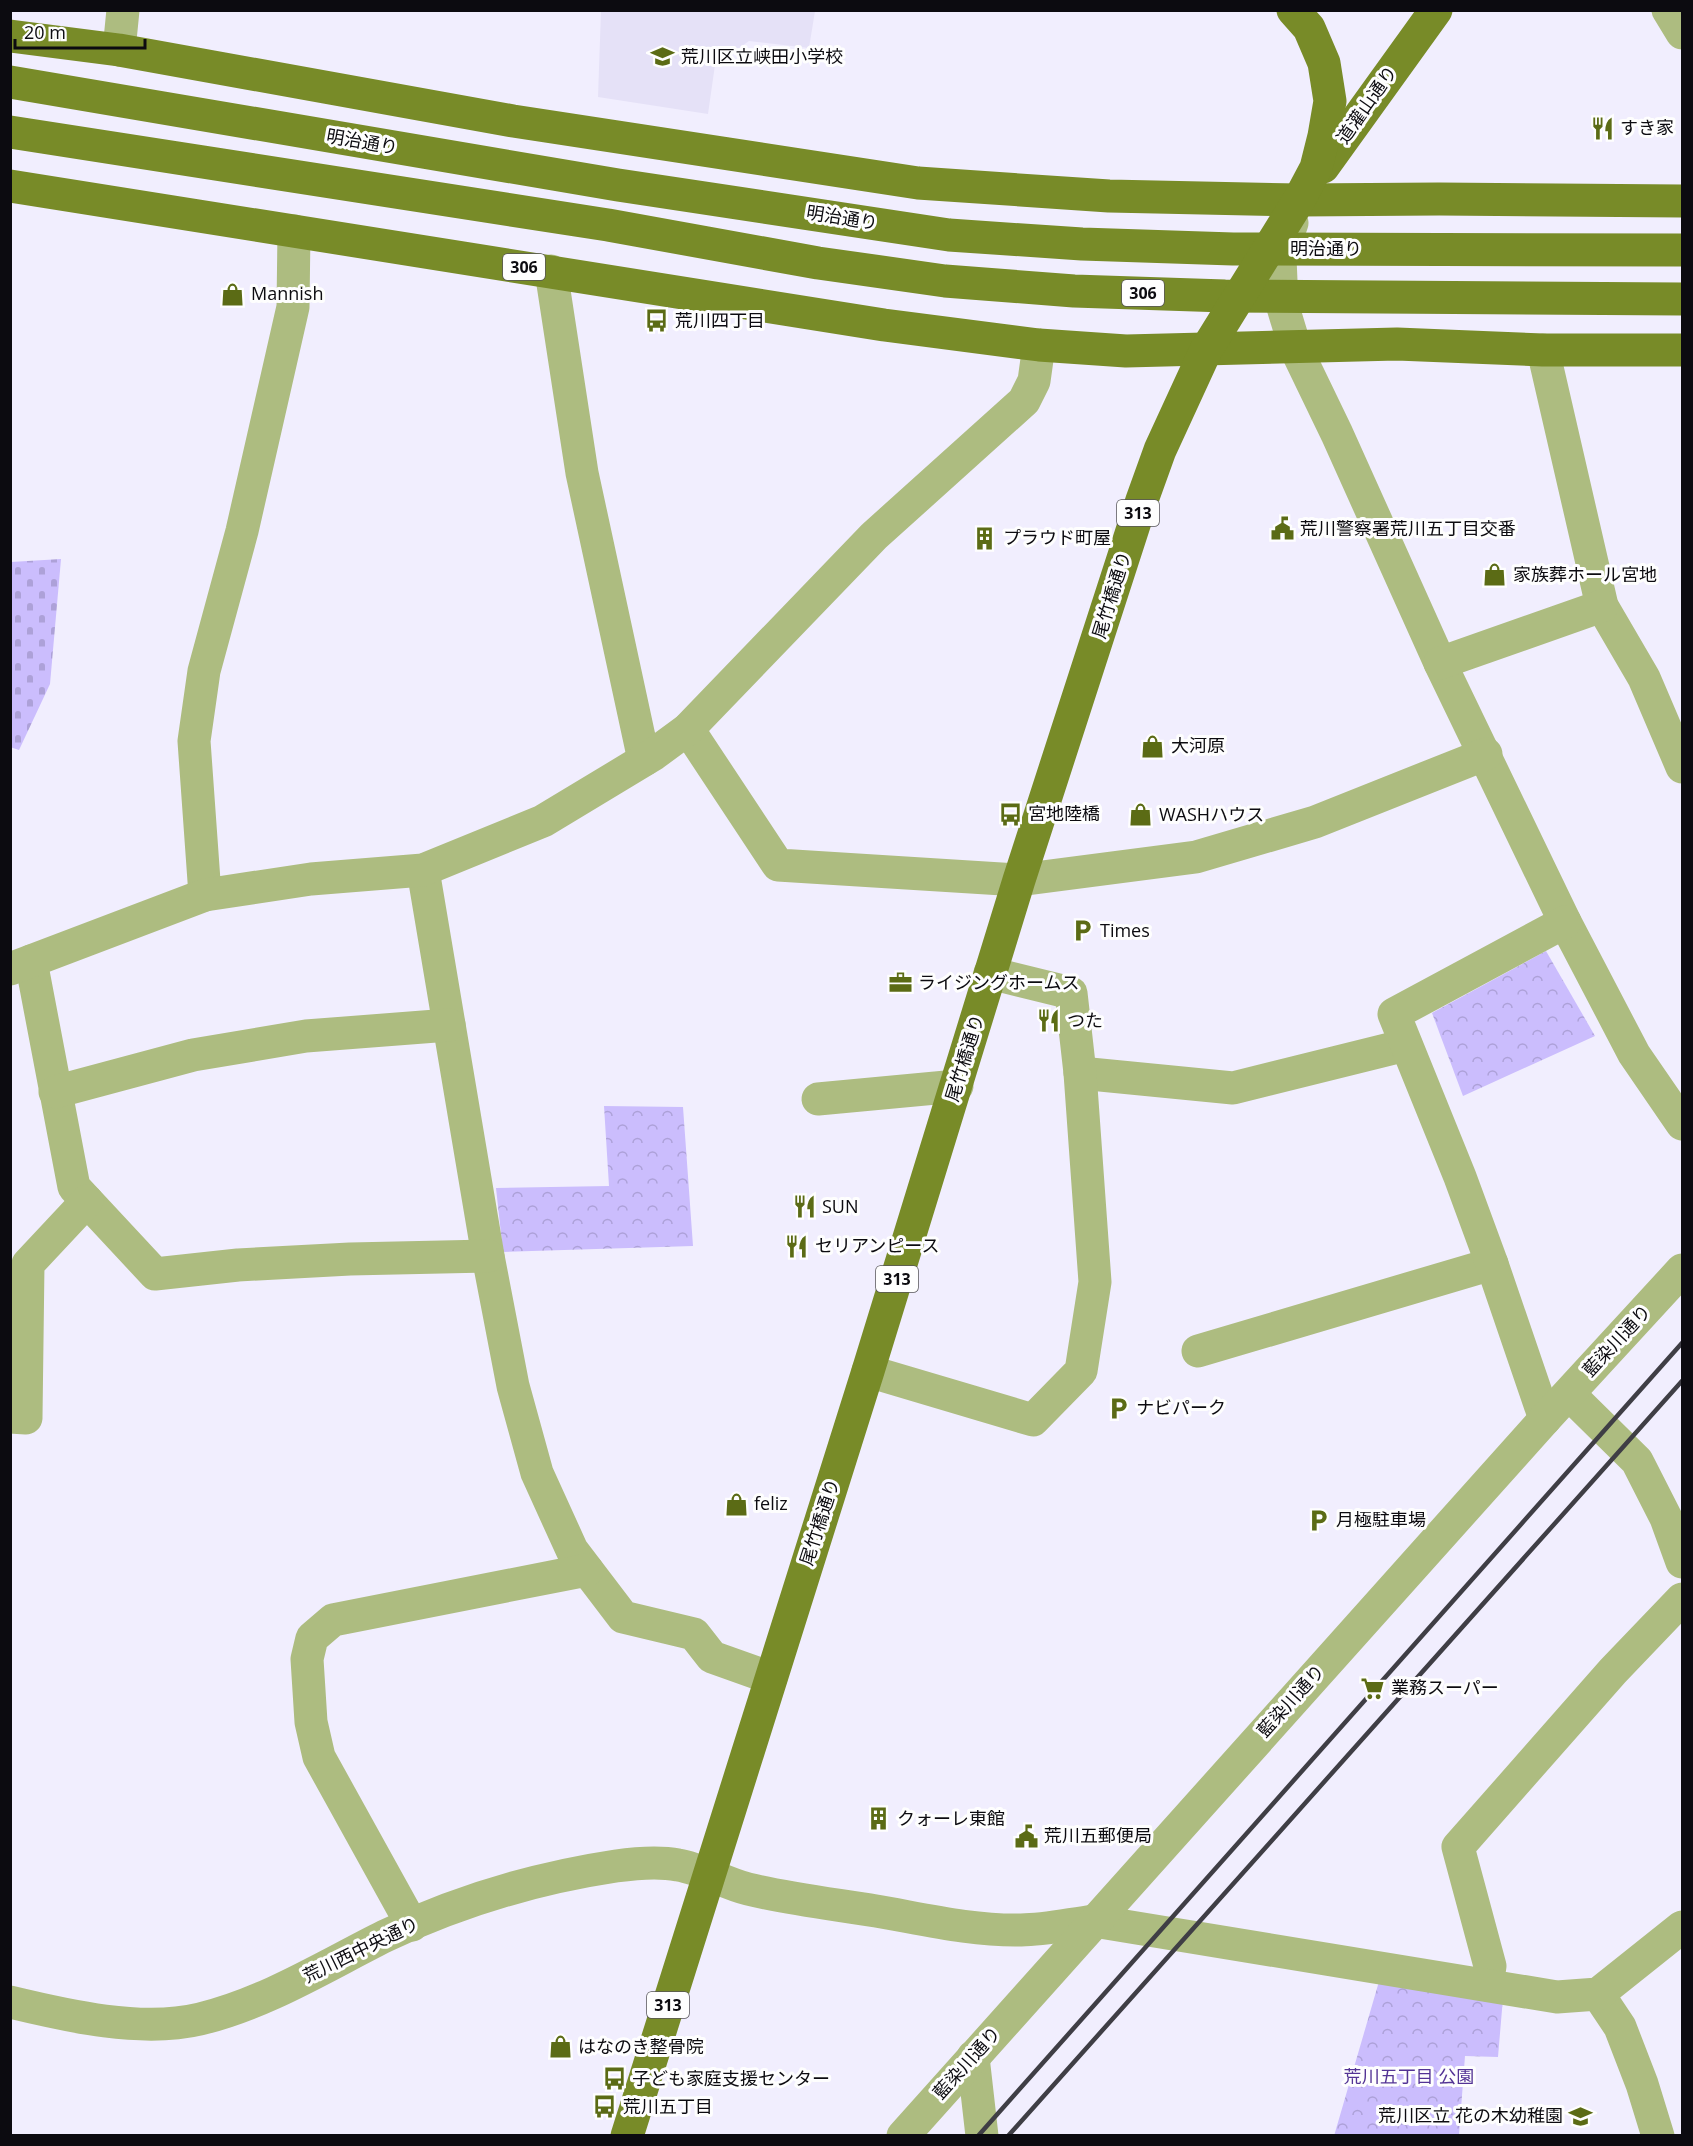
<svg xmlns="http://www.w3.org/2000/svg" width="1693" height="2146" font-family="'Open Sans','Noto Sans JP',sans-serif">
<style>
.built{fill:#e5e1f7}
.cemetery{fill:url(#cemetery-stones)}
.park{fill:url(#park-crowns)}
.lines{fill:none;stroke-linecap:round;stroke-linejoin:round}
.minor{stroke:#adbc80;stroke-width:33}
.major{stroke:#788b28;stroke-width:33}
.rail{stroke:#3f3e45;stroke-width:4.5}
.labels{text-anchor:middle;stroke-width:6;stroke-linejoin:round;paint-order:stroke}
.shield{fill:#fefefe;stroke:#555457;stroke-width:1.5}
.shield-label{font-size:16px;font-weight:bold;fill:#0c0b10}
.poi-label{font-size:18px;fill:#0c0b10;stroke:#fefefe;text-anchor:start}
.street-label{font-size:18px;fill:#0c0b10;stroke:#fefefe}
.park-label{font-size:18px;fill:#533395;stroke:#fefefe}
</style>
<defs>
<pattern id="cemetery-stones" width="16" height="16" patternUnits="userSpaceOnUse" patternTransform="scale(1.5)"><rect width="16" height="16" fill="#cbbdfd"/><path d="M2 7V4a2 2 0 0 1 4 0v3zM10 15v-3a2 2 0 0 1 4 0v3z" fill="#ada1d8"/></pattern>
<pattern id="park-crowns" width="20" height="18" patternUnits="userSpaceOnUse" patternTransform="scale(1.5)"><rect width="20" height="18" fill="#cbbdfd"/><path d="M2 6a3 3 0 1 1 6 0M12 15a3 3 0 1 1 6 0" fill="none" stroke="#ada1d8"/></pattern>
</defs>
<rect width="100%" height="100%" fill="#f1eefe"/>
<!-- built -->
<path class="built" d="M 601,11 L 601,10 L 815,11 L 809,48 L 749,41 L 715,65 L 708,114 L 598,97 Z"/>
<!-- cemetery -->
<path class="cemetery" d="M 61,559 L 50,684 L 19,750 L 10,747 L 11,562 Z"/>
<!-- park -->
<g class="park">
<path d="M 1546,951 L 1595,1036 L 1463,1096 L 1432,1013 Z"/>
<path d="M 604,1106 L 683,1107 L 693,1246 L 503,1252 L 496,1188 L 609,1186 Z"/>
<path d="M 1380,1978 L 1503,1998 L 1498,2057 L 1465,2056 L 1459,2135 L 1334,2136 Z"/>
</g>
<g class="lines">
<!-- minor -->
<g class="minor">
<path d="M 1668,10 L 1682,33"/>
<path d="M 119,50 L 123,10"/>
<path d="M 1292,223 L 1280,258 L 1282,304 L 1295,347 L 1337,434 L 1440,663 L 1565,922 L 1634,1054 L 1682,1124"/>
<path d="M 551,271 L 582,473 L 644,760"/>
<path d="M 1543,350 L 1602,606 L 1644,678 L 1682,767"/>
<path d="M 1440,663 L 1602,606"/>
<path d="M 688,729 L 778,865 L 1019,880 L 1196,857 L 1315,822 L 1486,754"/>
<path d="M 423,870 L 488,1256 L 513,1386 L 537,1473 L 572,1550 L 623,1617 L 694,1634 L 712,1657 L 771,1678"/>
<path d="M 205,895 L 194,741 L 204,671 L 242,531 L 293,307 L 294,231"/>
<path d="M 31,961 L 74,1187 L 155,1274 L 238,1265 L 350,1259 L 488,1256"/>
<path d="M 10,969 L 205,895 L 311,879 L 423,870 L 543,821 L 654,754 L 688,729 L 874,536 L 1024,401 L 1034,381 L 1039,345"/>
<path d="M 1080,1073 L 1233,1088 L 1406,1045"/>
<path d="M 55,1092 L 193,1055 L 306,1036 L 449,1025"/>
<path d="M 818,1099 L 957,1086"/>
<path d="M 1198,1351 L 1492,1264"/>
<path d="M 868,1371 L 1033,1420 L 1081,1371 L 1095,1282 L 1080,1073 L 1071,993 L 990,973"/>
<path d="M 1569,1394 L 1637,1461 L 1666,1518 L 1682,1562"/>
<path d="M 10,1417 L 26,1418 L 28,1264 L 87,1201"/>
<path d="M 1545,1419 L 1492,1264 L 1460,1177 L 1394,1014 L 1565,922"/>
<path d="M 412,1925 L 319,1757 L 311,1722 L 307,1659 L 312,1638 L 333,1620 L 587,1570"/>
<path d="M 1487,1985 L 1490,1966 L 1458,1847 L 1613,1671 L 1682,1599"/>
<path d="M 1598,1994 L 1620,2027 L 1642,2084 L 1658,2136"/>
<path d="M 10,2002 C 68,2016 142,2033 200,2019 C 266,2003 325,1966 385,1936 C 459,1901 536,1878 616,1866 C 637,1863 658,1861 678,1865 C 702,1869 724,1883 748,1889 C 789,1899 833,1904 876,1911 C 923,1919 972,1931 1021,1930 C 1045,1930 1070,1924 1094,1921 L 1557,1997 L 1598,1994 L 1682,1927"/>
<path d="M 973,2057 L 982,2136"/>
<path d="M 903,2136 L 1545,1419 L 1682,1270"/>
</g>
<!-- major -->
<g class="major">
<path d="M 10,36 L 119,50 L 513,121 L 918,183 L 1109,196 L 1299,200 L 1439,199 L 1682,201"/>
<path d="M 10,82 L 618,185 L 949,235 L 1082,244 L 1233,249 L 1682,250"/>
<path d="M 10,132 L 608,225 L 818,263 L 945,281 L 1074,291 L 1225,296 L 1682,299"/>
<path d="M 1323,167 L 1436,10"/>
<path d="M 10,186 L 884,325 L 1039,345 L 1126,351 L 1397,344 L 1543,350 L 1682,350"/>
<path d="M 627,2136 L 868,1371 L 1019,880 L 1142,500 L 1160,450 L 1206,350 L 1299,200 L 1316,168 L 1324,136 L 1330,101 L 1324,63 L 1309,28 L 1293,10"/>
</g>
<!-- rail -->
<g class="rail">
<path d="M 978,2136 L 1682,1343"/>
<path d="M 1008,2136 L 1682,1381"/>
</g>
</g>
<!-- icons -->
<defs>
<symbol id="school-bare" viewBox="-9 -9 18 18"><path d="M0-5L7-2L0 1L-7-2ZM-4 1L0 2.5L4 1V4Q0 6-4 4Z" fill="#5b6b15" stroke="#fefefe" stroke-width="2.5" paint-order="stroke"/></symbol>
<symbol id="restaurant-bare" viewBox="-9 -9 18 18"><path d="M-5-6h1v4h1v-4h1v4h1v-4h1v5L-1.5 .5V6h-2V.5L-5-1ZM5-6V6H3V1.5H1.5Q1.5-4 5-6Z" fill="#5b6b15" stroke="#fefefe" stroke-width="2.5" paint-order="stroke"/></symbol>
<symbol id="shop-bare" viewBox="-9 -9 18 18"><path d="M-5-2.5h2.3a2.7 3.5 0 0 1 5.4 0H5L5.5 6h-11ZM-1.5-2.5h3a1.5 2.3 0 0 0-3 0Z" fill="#5b6b15" stroke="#fefefe" stroke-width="2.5" paint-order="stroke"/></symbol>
<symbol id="bus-bare" viewBox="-9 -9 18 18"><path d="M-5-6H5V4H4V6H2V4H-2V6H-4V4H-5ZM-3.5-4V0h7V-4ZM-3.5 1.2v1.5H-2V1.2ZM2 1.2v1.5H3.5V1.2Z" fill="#5b6b15" stroke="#fefefe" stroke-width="2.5" paint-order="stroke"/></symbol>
<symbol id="civic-bare" viewBox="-9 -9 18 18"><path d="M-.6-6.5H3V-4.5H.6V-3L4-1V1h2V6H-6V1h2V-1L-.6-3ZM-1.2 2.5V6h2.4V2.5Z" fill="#5b6b15" stroke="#fefefe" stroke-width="2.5" paint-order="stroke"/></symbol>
<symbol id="building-bare" viewBox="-9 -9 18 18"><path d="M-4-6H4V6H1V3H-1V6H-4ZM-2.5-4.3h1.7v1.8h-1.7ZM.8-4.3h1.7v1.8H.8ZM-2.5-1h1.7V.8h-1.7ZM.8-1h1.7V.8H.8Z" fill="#5b6b15" stroke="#fefefe" stroke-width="2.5" paint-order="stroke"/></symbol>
<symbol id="parking-bare" viewBox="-9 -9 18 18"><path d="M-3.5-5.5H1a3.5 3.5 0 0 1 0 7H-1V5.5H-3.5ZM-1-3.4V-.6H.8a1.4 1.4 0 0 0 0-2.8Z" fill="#5b6b15" stroke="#fefefe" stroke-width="2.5" paint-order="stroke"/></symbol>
<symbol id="office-bare" viewBox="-9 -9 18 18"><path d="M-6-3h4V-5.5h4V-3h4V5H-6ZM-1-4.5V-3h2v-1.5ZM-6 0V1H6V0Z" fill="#5b6b15" stroke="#fefefe" stroke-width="2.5" paint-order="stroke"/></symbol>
<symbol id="supermarket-bare" viewBox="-9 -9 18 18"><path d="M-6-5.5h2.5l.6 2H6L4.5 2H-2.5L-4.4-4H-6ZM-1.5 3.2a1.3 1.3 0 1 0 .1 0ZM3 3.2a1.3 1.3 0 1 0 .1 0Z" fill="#5b6b15" stroke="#fefefe" stroke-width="2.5" paint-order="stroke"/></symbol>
</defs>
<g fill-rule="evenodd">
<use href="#school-bare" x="646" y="40" width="33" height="33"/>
<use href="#restaurant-bare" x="1586" y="112" width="33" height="33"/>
<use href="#shop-bare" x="216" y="278" width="33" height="33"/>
<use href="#bus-bare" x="640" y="304" width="33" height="33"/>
<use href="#civic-bare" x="1266" y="512" width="33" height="33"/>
<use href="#building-bare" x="968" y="522" width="33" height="33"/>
<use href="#shop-bare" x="1478" y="558" width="33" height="33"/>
<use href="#shop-bare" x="1136" y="730" width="33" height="33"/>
<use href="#bus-bare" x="994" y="798" width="33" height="33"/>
<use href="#shop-bare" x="1124" y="798" width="33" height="33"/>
<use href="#parking-bare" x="1066" y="914" width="33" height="33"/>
<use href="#office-bare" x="884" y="966" width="33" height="33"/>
<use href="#restaurant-bare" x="1032" y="1004" width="33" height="33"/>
<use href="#restaurant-bare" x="788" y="1190" width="33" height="33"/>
<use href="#restaurant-bare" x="780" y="1230" width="33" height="33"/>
<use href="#parking-bare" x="1102" y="1392" width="33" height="33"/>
<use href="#shop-bare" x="720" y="1488" width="33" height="33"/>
<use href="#parking-bare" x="1302" y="1504" width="33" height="33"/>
<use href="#supermarket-bare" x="1356" y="1672" width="33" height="33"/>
<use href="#building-bare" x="862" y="1802" width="33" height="33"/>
<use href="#civic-bare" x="1010" y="1820" width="33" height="33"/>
<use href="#shop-bare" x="544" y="2030" width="33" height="33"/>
<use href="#bus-bare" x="598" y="2062" width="33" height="33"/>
<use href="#bus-bare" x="588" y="2090" width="33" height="33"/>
<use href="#school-bare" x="1564" y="2100" width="33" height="33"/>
</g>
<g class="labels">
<!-- shield labels -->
<g class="shield">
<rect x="503" y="254" width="42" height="26" rx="4.5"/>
<rect x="1122" y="280" width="42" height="26" rx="4.5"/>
<rect x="1117" y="500" width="42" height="26" rx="4.5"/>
<rect x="876" y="1266" width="42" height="26" rx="4.5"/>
<rect x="647" y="1992" width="42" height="26" rx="4.5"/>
</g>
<g class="shield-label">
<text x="524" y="273">306</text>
<text x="1143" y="299">306</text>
<text x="1138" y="519">313</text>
<text x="897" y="1285">313</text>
<text x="668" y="2011">313</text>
</g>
<!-- poi labels -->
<g class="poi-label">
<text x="681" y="63">荒川区立峡田小学校</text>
<text x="1620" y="134">すき家</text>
<text x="251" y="300">Mannish</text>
<text x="675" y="327">荒川四丁目</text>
<text x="1300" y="535">荒川警察署荒川五丁目交番</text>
<text x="1003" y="544">プラウド町屋</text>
<text x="1513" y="581">家族葬ホール宮地</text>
<text x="1171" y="752">大河原</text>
<text x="1028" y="820">宮地陸橋</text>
<text x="1159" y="821">WASHハウス</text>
<text x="1100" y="937">Times</text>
<text x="918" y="989">ライジングホームス</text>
<text x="1067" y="1027">つた</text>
<text x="822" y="1213">SUN</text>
<text x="815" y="1252">セリアンピース</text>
<text x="1136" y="1414">ナビパーク</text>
<text x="754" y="1510">feliz</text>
<text x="1336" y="1526">月極駐車場</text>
<text x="1391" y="1694">業務スーパー</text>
<text x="897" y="1825">クォーレ東館</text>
<text x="1044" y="1842">荒川五郵便局</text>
<text x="578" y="2053">はなのき整骨院</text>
<text x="632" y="2085">子ども家庭支援センター</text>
<text x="623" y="2113">荒川五丁目</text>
<text x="1563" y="2122" text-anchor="end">荒川区立 花の木幼稚園</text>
</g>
<!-- street labels -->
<g class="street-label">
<text transform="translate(1367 105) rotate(-55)" y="6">道灌山通り</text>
<text transform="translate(362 142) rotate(10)" y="6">明治通り</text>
<text transform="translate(842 218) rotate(9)" y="6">明治通り</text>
<text x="1326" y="255">明治通り</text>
<text transform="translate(1112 595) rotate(-73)" y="6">尾竹橋通り</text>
<text transform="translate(965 1058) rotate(-73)" y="6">尾竹橋通り</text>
<text transform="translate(1617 1341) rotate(-47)" y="6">藍染川通り</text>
<text transform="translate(820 1522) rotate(-72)" y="6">尾竹橋通り</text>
<text transform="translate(1291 1701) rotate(-48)" y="6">藍染川通り</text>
<text transform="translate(361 1950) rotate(-26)" y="6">荒川西中央通り</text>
<text transform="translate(967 2063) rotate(-48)" y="6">藍染川通り</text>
</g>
<!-- park labels -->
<g class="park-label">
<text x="1409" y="2083">荒川五丁目 公園</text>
</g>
</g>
<!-- border -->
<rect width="1693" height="2146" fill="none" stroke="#0c0b10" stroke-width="24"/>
<!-- scale -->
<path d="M15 39v9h130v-9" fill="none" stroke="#0c0b10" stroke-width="3"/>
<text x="24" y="39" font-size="18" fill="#0c0b10" stroke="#fefefe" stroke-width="4.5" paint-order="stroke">20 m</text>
</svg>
